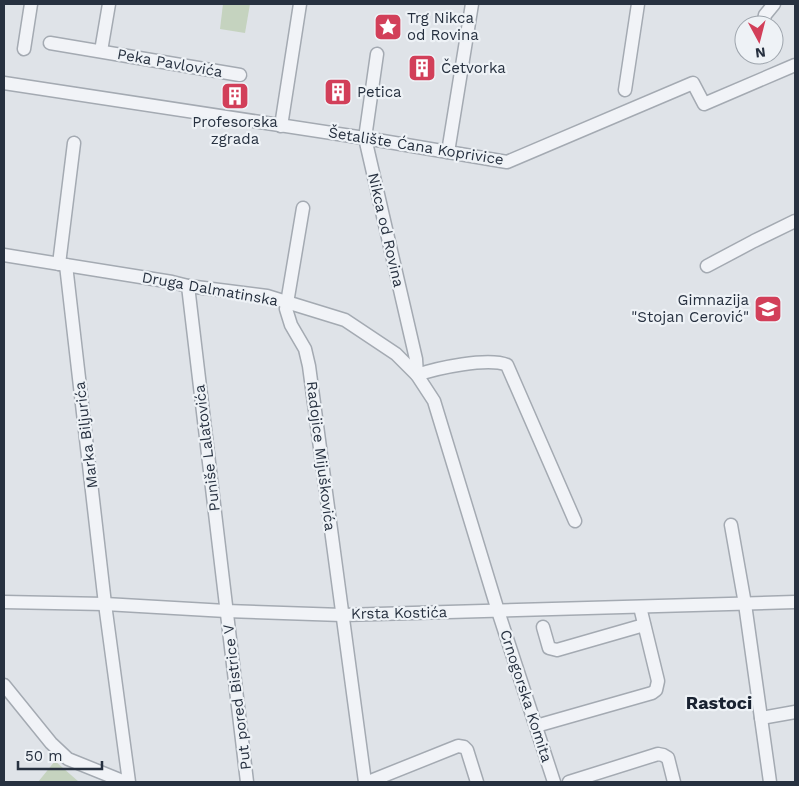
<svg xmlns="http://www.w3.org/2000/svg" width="799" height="786" font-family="'Work Sans',sans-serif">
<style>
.green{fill:#c5d3bf}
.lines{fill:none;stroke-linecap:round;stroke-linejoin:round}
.minor-casing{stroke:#a4aab2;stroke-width:15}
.minor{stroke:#f1f3f7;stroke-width:12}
.labels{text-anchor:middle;stroke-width:4.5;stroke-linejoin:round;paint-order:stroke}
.poi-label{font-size:15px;fill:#273140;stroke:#eef2f6;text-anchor:start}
.street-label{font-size:15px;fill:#273140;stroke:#eef2f6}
.quarter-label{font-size:18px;font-weight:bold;fill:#192231;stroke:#eef2f6}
</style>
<rect width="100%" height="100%" fill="#dfe3e8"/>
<!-- green -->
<g class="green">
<path d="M 223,4 L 250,4 L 245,33 L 220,29 Z"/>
<path d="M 55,761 L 79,782 L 38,782 Z"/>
</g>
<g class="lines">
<defs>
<g id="minor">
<path d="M 763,25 L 765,15 L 774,4"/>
<path d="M 50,43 L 240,75"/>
<path d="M 24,49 L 31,4"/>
<path d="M 101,51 L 109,4"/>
<path d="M 377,54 L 365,138 L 416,359 L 417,375 C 437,368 488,357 507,365 L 575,521"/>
<path d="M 4,83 L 371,139 L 507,162 L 693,83 L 704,104 L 795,65"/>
<path d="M 625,90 L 638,4"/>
<path d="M 281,126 L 300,4"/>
<path d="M 448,152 L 472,4"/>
<path d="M 303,208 L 286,309 L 291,325 L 305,349 L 309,366 L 365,782"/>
<path d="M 4,255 L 172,282 L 188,286 L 267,296 L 345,320 L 396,354 L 417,375 L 434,401 L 498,611 L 554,782"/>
<path d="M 59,264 L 74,143"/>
<path d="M 66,265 L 105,604 L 129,782"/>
<path d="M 707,266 L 754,241 L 795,221"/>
<path d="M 188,286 L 247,782"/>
<path d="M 731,525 L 745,604 L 770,782"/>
<path d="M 4,602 L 105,604 L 226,611 L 342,615 L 795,602"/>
<path d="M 543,627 L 549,648 L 557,650 L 644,625"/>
<path d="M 4,685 L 51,743 L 68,759 L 125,782"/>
<path d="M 761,718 L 795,712"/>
<path d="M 536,726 L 652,693 L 656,690 L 658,681 L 640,607"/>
<path d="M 368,782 L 458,746 L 464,747 L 467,750 L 477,782"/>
<path d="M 569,782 L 658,754 L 663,755 L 668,758 L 674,782"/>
</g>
</defs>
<!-- minor casing -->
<use href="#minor" class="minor-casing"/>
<!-- minor -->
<use href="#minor" class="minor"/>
</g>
<!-- icons -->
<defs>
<symbol id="sight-square" viewBox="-11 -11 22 22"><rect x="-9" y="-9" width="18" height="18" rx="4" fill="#d23f59" stroke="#eef2f6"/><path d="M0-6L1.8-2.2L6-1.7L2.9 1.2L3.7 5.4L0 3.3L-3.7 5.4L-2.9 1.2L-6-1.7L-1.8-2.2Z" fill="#fff"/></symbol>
<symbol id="building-square" viewBox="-11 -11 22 22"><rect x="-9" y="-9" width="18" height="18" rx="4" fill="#d23f59" stroke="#eef2f6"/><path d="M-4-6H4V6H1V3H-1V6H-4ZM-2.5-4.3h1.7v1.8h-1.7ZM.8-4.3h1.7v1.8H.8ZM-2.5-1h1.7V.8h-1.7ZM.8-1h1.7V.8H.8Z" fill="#fff"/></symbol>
<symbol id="school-square" viewBox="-11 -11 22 22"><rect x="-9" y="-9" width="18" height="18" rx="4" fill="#d23f59" stroke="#eef2f6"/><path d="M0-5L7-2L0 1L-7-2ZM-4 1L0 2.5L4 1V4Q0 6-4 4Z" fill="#fff"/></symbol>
</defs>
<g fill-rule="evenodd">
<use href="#sight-square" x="372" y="11" width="32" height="32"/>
<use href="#building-square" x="406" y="52" width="32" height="32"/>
<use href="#building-square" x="322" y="76" width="32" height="32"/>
<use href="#building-square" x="219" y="80" width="32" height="32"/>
<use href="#school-square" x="752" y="293" width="32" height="32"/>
</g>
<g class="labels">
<!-- poi labels -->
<g class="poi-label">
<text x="407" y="23">Trg Nikca<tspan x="407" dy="17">od Rovina</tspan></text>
<text x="441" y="73">Četvorka</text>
<text x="357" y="97">Petica</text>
<text x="235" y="127" text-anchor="middle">Profesorska<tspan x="235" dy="17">zgrada</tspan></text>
<text x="749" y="305" text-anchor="end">Gimnazija<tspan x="749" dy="17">"Stojan Cerović"</tspan></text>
</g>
<!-- street labels -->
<g class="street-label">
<text transform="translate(170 63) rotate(10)" y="5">Peka Pavlovića</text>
<text transform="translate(416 146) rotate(9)" y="5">Šetalište Ćana Koprivice</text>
<text transform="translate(386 230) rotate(77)" y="5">Nikca od Rovina</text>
<text transform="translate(210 289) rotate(10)" y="5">Druga Dalmatinska</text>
<text transform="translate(86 435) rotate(-97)" y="5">Marka Biljurića</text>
<text transform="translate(207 448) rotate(-97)" y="5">Puniše Lalatovića</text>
<text transform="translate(321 456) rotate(83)" y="5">Radojice Mijuškovića</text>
<text transform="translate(399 613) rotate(-1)" y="5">Krsta Kostića</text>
<text transform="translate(526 696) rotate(72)" y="5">Crnogorska Komita</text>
<text transform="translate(237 697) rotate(-97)" y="5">Put pored Bistrice V</text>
</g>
<!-- quarter labels -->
<g class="quarter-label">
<text x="719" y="709">Rastoci</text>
</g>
</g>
<!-- border -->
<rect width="799" height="786" fill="none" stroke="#273140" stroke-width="10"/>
<!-- north arrow -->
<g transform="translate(759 40) rotate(173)"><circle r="24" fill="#eef2f6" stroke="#9ea5ad"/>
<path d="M0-4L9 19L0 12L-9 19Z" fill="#d23f59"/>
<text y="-8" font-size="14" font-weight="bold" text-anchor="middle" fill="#273140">N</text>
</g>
<!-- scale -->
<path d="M18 761v8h84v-8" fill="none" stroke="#273140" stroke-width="2.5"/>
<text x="25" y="761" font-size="15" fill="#273140" stroke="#eef2f6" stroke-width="4" paint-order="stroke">50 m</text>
</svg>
